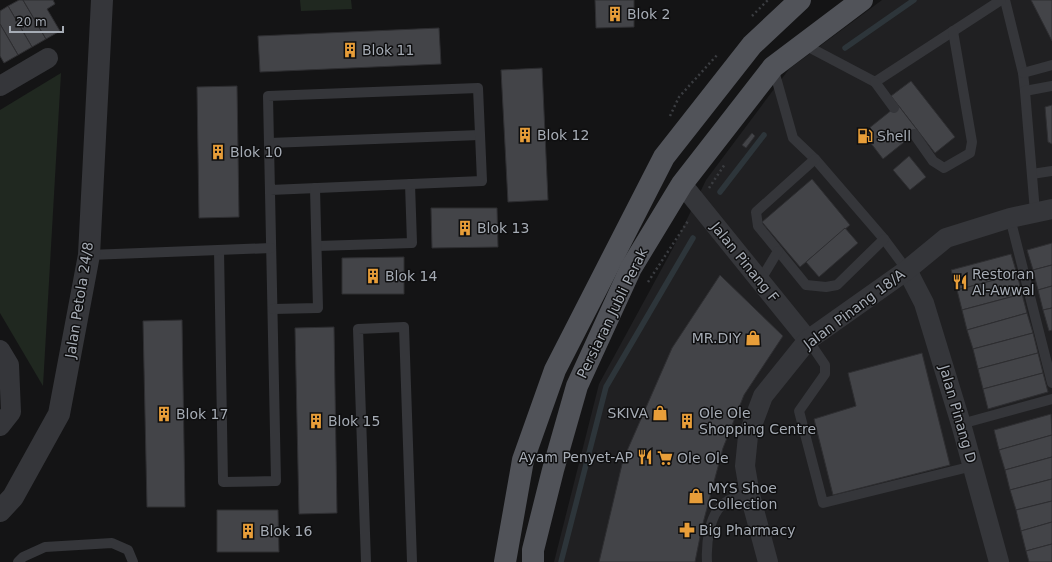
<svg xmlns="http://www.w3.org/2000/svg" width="1052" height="562" font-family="'DejaVu Sans',sans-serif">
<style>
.built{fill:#202022}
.green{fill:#202820}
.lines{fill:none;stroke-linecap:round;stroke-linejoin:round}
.stream{stroke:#2d353a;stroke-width:5.5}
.building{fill:#434448;stroke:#2e2e31}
.path{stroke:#3b3d41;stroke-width:2.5;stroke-dasharray:2 3;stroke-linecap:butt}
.service{stroke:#35363a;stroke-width:10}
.minor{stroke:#35363a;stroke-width:20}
.tertiary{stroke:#35363a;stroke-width:22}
.primary{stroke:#515359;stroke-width:22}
.labels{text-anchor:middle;stroke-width:3;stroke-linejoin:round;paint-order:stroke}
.poi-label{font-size:14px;fill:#a6acb5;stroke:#0f0f10;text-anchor:start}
.street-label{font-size:14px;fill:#a6acb5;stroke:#0f0f10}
</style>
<rect width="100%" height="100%" fill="#141415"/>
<!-- built -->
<path class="built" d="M 882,0 L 1052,0 L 1052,562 L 554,562 L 599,384 L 673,248 L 706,180 L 789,69 Z"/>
<!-- green -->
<g class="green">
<path d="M 300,0 L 351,0 L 352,9 L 301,11 Z"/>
<path d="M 61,73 L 43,386 L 0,313 L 0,110 Z"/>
</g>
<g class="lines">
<!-- stream -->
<g class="stream">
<path d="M 845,48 L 914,0"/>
<path d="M 720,192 L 764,135"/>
<path d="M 561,562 L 606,387 L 693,238"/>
</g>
</g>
<!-- building -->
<g class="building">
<path d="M 19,0 L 23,0 L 46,39 L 32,47 L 8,6 Z"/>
<path d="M 23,0 L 53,0 L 55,4 L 47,9 L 60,31 L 46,39 Z"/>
<path d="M 595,0 L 634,0 L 634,27 L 596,28 Z"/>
<path d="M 1031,0 L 1052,0 L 1052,41 Z"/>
<path d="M 8,6 L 32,47 L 18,55 L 0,24 L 0,11 Z"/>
<path d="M 0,24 L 18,55 L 4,63 L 0,56 Z"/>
<path d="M 439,28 L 441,64 L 260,72 L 258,36 Z"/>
<path d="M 542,68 L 548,200 L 508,202 L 501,70 Z"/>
<path d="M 911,81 L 955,137 L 935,153 L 891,96 Z"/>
<path d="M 237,86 L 239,217 L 199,218 L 197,87 Z"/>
<path d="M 898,105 L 918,131 L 883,159 L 863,133 Z"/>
<path d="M 1052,105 L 1052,144 L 1048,142 L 1045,107 Z"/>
<path d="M 752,133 L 755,136 L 746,148 L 742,145 Z"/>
<path d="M 909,156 L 926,177 L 910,190 L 893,170 Z"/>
<path d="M 812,179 L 850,225 L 800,267 L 762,222 Z"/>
<path d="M 431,208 L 497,208 L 498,247 L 432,248 Z"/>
<path d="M 845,228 L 858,243 L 819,277 L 806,262 Z"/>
<path d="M 1052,243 L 1052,265 L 1033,270 L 1027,250 Z"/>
<path d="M 1011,254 L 1017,274 L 957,290 L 951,270 Z"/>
<path d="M 404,257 L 404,294 L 342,294 L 342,258 Z"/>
<path d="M 1052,265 L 1052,286 L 1038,290 L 1033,270 Z"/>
<path d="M 1017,274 L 1022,294 L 962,310 L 957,290 Z"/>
<path d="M 720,275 L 783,336 L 744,395 L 723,448 L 702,527 L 695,562 L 599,562 L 623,460 L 672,348 Z"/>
<path d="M 1052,286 L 1052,308 L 1043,310 L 1038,290 Z"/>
<path d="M 1022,294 L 1027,313 L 967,330 L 962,310 Z"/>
<path d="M 1052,308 L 1052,330 L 1049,331 L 1043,310 Z"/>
<path d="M 1027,313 L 1033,333 L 973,349 L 967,330 Z"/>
<path d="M 182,320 L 185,507 L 147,507 L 143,321 Z"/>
<path d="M 334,327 L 337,513 L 299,514 L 295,328 Z"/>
<path d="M 1033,333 L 1038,353 L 978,369 L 973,349 Z"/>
<path d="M 922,353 L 950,465 L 833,495 L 814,419 L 856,406 L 848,373 Z"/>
<path d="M 1038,353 L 1043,373 L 983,389 L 978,369 Z"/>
<path d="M 1043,373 L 1048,392 L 988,409 L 983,389 Z"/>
<path d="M 1051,414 L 1052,435 L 999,450 L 994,430 Z"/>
<path d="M 1052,435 L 1052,457 L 1005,470 L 999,450 Z"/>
<path d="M 1052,457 L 1052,479 L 1010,490 L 1005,470 Z"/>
<path d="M 1052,479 L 1052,501 L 1016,510 L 1010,490 Z"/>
<path d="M 1052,501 L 1052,522 L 1021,531 L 1016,510 Z"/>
<path d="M 217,510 L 278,510 L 279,552 L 217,552 Z"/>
<path d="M 1052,522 L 1052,544 L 1026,551 L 1021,531 Z"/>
<path d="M 1052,544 L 1052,562 L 1029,562 L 1026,551 Z"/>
</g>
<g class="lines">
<!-- path -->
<g class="path">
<path d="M 752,16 L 768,0"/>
<path d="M 670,116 L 679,97 L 718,54"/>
<path d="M 709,188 L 725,164"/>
<path d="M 648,282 L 688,221"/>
</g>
<!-- service -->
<g class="service">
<path d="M 1005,0 L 1023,73 L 1025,91"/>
<path d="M 803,44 L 875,82 L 1001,0"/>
<path d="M 773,67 L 793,138 L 815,159 L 884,239 L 907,270"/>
<path d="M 1023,73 L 1052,65"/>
<path d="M 875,82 L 894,108"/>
<path d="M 914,134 L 933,161 L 944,168 L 970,153 L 972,142 L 953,31"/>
<path d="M 269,143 L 480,135"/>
<path d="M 815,159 L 756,212 L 758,226 L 806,285 L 826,287 L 837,285 L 884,239"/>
<path d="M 1032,174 L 1052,171"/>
<path d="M 1035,212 L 1025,91 L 1052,86"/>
<path d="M 1010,218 L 1052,383"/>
<path d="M 317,246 L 412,243 L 410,184"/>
<path d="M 219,250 L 223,482 L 276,481 L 268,96 L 478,88 L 482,181 L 270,190"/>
<path d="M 89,255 L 271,248"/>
<path d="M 760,281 L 778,251"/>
<path d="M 273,309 L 318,308 L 315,188"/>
<path d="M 808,340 L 825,365 L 825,374 L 799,411 L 823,503 L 973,466"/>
<path d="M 961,424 L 1052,399"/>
<path d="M 18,562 L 23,557 L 45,547 L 112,543 L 128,550 L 133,562"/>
<path d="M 366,562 L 358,329 L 404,327 L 412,562"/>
<path d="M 707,562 C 706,544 709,512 726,502 C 732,497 743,497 750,495"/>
</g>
<!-- minor -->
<g class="minor">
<path d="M 0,86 L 48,58"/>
<path d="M 682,184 L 808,340"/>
<path d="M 907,270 L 924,303 L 961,424 L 999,562"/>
<path d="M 0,350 L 9,365 L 11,412 L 0,426"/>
<path d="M 768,562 L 750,495 L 745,466 L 748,436 L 763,396 L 808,340 L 907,270 L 946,238 L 1010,218 L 1052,209"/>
</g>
<!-- tertiary -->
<path class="tertiary" d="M 0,511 L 13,497 L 59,414 L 89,255 L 102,0"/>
<!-- primary -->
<g class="primary">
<path d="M 505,562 L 523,460 L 555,370 L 664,157 L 752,45 L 800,0"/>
<path d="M 533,562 L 533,550 L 553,470 L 577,386 L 631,268 L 682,184 L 773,67 L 862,0"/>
</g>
</g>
<!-- icons -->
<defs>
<symbol id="building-bare" viewBox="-9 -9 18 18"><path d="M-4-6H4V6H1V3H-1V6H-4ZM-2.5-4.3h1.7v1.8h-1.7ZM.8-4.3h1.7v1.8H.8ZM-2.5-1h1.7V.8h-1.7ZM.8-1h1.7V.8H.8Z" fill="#e89e39" stroke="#0f0f10" stroke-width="2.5" paint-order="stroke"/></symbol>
<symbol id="fuel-bare" viewBox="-9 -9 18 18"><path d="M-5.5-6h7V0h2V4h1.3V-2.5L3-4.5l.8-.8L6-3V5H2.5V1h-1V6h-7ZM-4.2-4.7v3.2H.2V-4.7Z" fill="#e89e39" stroke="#0f0f10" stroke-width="2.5" paint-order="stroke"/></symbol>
<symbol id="restaurant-bare" viewBox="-9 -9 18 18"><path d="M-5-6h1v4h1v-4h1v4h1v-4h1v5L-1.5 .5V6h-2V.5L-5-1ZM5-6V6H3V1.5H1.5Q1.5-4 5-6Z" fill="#e89e39" stroke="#0f0f10" stroke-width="2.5" paint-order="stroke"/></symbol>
<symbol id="shop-bare" viewBox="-9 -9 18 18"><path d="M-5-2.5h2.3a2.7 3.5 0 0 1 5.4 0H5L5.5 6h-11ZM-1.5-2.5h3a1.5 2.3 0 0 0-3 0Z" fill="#e89e39" stroke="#0f0f10" stroke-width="2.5" paint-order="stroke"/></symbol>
<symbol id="supermarket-bare" viewBox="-9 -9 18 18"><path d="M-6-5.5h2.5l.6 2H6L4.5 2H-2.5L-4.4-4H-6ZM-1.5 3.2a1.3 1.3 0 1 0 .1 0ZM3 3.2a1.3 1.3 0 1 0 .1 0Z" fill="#e89e39" stroke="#0f0f10" stroke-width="2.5" paint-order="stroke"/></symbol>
<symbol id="pharmacy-bare" viewBox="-9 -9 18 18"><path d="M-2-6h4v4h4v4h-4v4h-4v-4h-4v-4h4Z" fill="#e89e39" stroke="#0f0f10" stroke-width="2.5" paint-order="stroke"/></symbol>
</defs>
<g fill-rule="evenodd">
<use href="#building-bare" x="604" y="3" width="22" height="22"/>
<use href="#building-bare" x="339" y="39" width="22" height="22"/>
<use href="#building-bare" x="514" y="124" width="22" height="22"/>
<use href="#fuel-bare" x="854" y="125" width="22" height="22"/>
<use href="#building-bare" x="207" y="141" width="22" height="22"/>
<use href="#building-bare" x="454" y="217" width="22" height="22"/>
<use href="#building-bare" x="362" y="265" width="22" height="22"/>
<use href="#restaurant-bare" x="949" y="271" width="22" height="22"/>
<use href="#shop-bare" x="742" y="327" width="22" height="22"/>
<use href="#shop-bare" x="649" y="402" width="22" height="22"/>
<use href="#building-bare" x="153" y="403" width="22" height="22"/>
<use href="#building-bare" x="305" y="410" width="22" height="22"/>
<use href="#building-bare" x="676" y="410" width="22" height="22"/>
<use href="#restaurant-bare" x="634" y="446" width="22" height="22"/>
<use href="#supermarket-bare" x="654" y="447" width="22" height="22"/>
<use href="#shop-bare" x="685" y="485" width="22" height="22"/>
<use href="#pharmacy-bare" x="676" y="519" width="22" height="22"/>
<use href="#building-bare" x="237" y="520" width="22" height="22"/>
</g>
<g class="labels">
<!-- poi labels -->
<g class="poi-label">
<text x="627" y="19">Blok 2</text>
<text x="362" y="55">Blok 11</text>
<text x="537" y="140">Blok 12</text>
<text x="877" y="141">Shell</text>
<text x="230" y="157">Blok 10</text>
<text x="477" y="233">Blok 13</text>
<text x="972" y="279">Restoran<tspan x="972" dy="16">Al-Awwal</tspan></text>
<text x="385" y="281">Blok 14</text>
<text x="741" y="343" text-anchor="end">MR.DIY</text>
<text x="648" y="418" text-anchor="end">SKIVA</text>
<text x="699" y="418">Ole Ole<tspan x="699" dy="16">Shopping Centre</tspan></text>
<text x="176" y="419">Blok 17</text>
<text x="328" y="426">Blok 15</text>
<text x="633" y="462" text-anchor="end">Ayam Penyet-AP</text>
<text x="677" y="463">Ole Ole</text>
<text x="708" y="493">MYS Shoe<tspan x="708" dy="16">Collection</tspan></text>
<text x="699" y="535">Big Pharmacy</text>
<text x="260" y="536">Blok 16</text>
</g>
<!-- street labels -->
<g class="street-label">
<text transform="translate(745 262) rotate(51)" y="5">Jalan Pinang F</text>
<text transform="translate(79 300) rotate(-81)" y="5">Jalan Petola 24/8</text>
<text transform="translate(854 309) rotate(-37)" y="5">Jalan Pinang 18/A</text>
<text transform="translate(612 313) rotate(-64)" y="5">Persiaran Jubli Perak</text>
<text transform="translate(958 414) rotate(74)" y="5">Jalan Pinang D</text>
</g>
</g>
<!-- scale -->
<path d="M10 26v6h53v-6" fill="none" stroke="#a6acb5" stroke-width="2"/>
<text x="16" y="26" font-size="12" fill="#a6acb5" stroke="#0f0f10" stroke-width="3" paint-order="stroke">20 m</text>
</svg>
